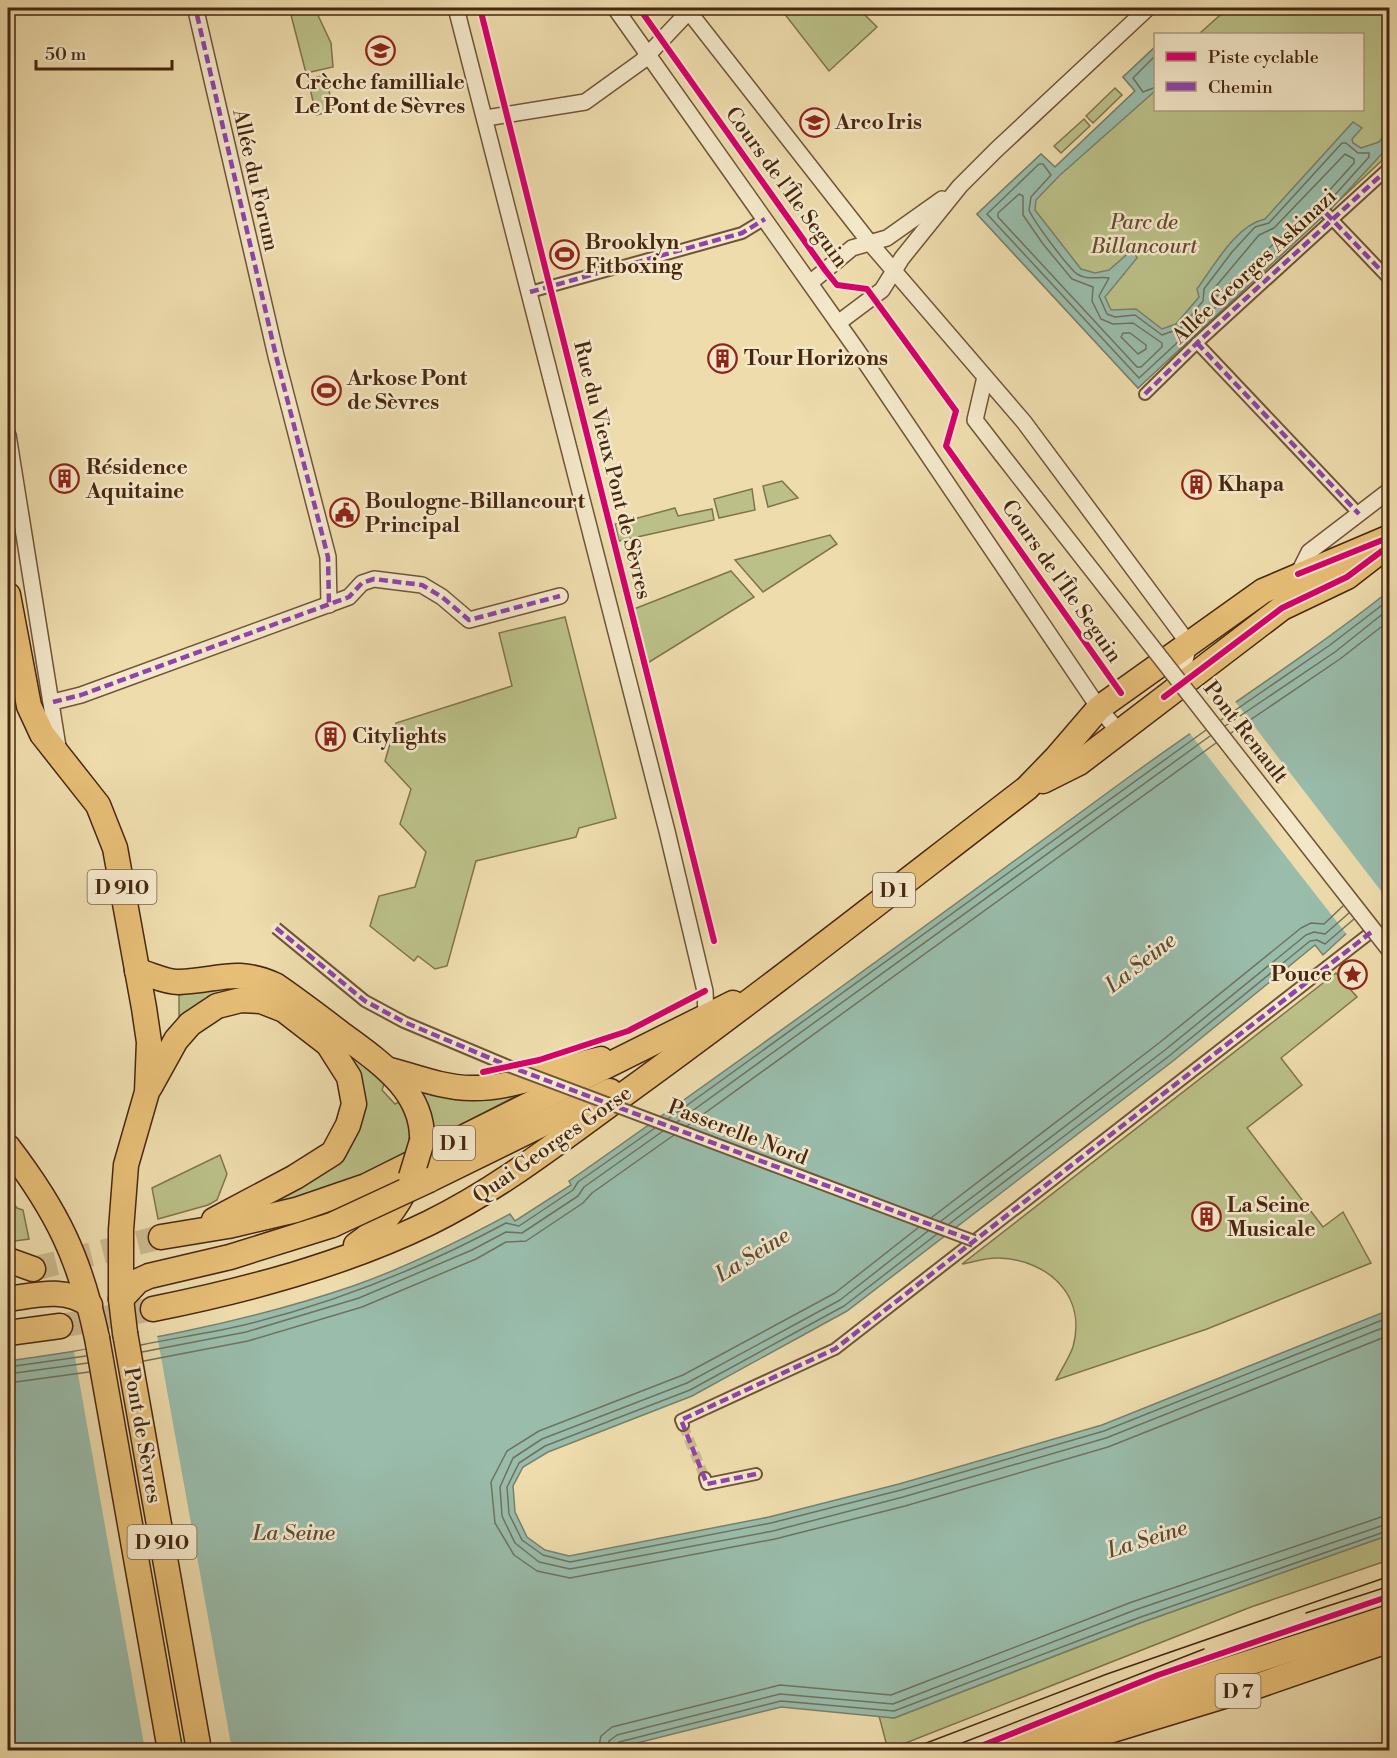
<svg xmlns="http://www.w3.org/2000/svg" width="1397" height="1758" font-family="'Libre Bodoni',serif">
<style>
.green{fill:#bbc088;stroke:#81744c;stroke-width:1.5}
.water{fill:#99bcab;stroke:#78806d;stroke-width:1.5}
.pier{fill:#eedcad}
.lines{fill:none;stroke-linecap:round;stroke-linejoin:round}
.shore{stroke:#70725e;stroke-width:1.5}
.pedestrian-tunnel{stroke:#cdb88e;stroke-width:10;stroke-dasharray:10 5;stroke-linecap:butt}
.primary-tunnel{stroke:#cdb88e;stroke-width:24;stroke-dasharray:24 12;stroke-linecap:butt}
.pedestrian-casing{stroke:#715437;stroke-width:14}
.minor-casing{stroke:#715437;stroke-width:18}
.tertiary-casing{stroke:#715437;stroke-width:21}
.primary-casing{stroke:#472710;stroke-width:27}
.pedestrian{stroke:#f4e8ca;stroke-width:10}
.minor{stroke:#f4e8ca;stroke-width:15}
.tertiary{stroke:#f4e8ca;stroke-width:18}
.primary{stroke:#e7be76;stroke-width:24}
.tram{stroke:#472710;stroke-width:1.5}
.pedestrian-bridge-casing{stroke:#715437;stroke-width:14;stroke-linecap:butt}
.minor-bridge-casing{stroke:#715437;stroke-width:18;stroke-linecap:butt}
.primary-bridge-casing{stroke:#472710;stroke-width:27;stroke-linecap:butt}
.pedestrian-bridge{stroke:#f4e8ca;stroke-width:10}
.minor-bridge{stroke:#f4e8ca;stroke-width:15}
.primary-bridge{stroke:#e7be76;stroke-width:24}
.quiet{stroke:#8e44ad;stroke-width:4.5;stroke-dasharray:9 4.5;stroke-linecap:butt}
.cycleway-casing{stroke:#f4e8ca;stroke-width:10}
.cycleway{stroke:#d6006c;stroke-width:6}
.labels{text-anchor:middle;stroke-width:5;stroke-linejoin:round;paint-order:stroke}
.shield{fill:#f4e8ca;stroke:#7b6148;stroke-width:1.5}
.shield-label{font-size:20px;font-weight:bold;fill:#472710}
.poi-label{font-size:21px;font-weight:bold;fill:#472710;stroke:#f4e8ca;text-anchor:start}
.street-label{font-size:21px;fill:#472710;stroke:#f4e8ca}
.park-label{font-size:21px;font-style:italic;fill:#644d2e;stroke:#f4e8ca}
.water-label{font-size:22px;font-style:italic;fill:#5c4c37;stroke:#f4e8ca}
</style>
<rect width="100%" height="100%" fill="#eedcad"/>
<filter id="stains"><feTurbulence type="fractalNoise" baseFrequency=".00333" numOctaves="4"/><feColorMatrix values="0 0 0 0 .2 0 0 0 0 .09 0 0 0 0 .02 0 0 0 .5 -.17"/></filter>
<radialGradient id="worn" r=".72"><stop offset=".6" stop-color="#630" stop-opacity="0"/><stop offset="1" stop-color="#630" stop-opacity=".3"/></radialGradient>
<!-- green -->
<g class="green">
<path d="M 780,8 L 858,8 L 877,27 L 829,71 Z"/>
<path d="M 1228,8 L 1389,8 L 1389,154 L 1138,388 L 977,214 L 1041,154 L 1055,167 L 1135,91 L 1123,77 L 1155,47 L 1156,110 L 1362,110 L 1362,34 L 1199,34 Z"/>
<path d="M 315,9 L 331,43 L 333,67 L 306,73 L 291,15 Z"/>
<path d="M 326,75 L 333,111 L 316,115 L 308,79 Z"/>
<path d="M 1115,88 L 1122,95 L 1093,123 L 1086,116 Z"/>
<path d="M 1084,119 L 1090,126 L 1061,153 L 1054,146 Z"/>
<path d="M 782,481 L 798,498 L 768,507 L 763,486 Z"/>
<path d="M 752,489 L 755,510 L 719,518 L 714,499 Z"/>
<path d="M 675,508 L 678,516 L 712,509 L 714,520 L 619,541 L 615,524 Z"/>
<path d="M 830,535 L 837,544 L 763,592 L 735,560 Z"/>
<path d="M 731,571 L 754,597 L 646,664 L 634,609 Z"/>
<path d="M 565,617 L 616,818 L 579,828 L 576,837 L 476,861 L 447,966 L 435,969 L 418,956 L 414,961 L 370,926 L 379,896 L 415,887 L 426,852 L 400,824 L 411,789 L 385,761 L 396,723 L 512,686 L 499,633 Z"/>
<path d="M 1336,973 L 1357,997 L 1281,1058 L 1302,1085 L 1247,1128 L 1323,1227 L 1343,1212 L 1371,1263 L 1207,1329 L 1056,1380 C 1061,1370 1069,1358 1073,1347 C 1087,1295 1048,1260 999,1258 C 987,1257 974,1262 962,1264 Z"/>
<path d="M 233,986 L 264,988 L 385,1081 L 382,1090 L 395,1104 L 403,1100 L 408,1109 L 413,1145 L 406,1153 L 386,1166 L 251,1216 L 312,1177 L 360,1092 L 277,1000 L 179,1024 L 179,995 Z"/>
<path d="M 414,1084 L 537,1085 L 435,1138 C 432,1117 427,1101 414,1084 Z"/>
<path d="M 220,1155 L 227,1174 L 217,1200 L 208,1205 L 158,1219 L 152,1188 Z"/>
<path d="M 8,1196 L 17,1208 L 23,1210 L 29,1239 L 8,1242 Z"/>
<path d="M 1389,1535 L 1389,1560 L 1251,1607 L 888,1750 L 879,1716 L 894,1718 L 1140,1623 Z"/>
</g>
<!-- water -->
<g class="water">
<path d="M 1155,47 L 1155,91 L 1059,176 L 1036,200 L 1035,210 L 1081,269 L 1095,273 L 1109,270 L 1133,249 L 1137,258 L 1105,297 L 1111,310 L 1136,309 L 1162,329 L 1176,324 L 1199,297 L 1197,289 C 1214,266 1236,225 1265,219 L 1353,122 L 1362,128 L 1352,139 L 1353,143 L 1361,148 L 1379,142 L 1389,130 L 1389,146 L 1332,208 L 1138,388 L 977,214 L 1041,154 L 1055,167 L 1135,91 L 1123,77 Z"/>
<path d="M 1389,591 L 1389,894 L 1323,955 L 1315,945 L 1173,1061 L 847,1311 L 692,1396 L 548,1452 L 523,1467 L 513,1486 L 515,1512 L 527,1537 L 545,1550 L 569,1556 L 769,1517 L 899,1484 L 1102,1425 L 1389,1310 L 1389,1535 L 1140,1623 L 894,1718 L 781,1707 L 609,1750 L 8,1750 L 8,1361 C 124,1345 242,1324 353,1286 C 407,1267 460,1241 510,1214 L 515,1221 L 571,1185 L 569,1181 C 759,1048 946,911 1133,774 C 1219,712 1307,656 1389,591 Z"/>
</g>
<!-- pier -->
<g class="pier">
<path d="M 1234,700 L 1388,900 L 1348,936 L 1188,731 Z"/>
<path d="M 157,1335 L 232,1750 L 145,1750 L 74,1352 Z"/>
</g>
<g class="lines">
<!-- shore -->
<g class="shore">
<path d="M 1156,55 L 1133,78 L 1143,92 L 1156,87"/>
<path d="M 1345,154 L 1354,159 L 1354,163 L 1317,204 L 1217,296 L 1213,296 L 1212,291 L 1259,235 L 1274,228 Z"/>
<path d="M 1019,194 L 1023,196 L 1023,215 L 1043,244 L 1072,279 L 1093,287 L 1092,301 L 1101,319 L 1113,324 L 1133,323 L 1162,343 L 1162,347 L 1141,367 L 1137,367 L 998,217 L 998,213 Z"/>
<path d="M 1319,212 L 1139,378 L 987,214 L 1039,164 L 1043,164 L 1051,175 L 1031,197 L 1029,210 C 1034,222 1067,266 1077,274 C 1088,281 1099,276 1109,278 L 1099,296 L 1107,314 L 1115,317 L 1135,315 L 1162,335 L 1181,328 L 1203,301 L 1204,289 L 1232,252 L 1255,227 L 1269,223 L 1342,143 L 1346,143 L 1358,153 L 1369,153 L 1369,157 L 1325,206"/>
<path d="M 1123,333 L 1130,333 L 1146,345 L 1146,349 L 1138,354 L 1121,337 Z"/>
<path d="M 1221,720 L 1330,645 L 1390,599"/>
<path d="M 1225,726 L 1335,652 L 1390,608"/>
<path d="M 1231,733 L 1340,659 L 1390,620"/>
<path d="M 668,1119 L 1206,730"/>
<path d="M 677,1122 L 1210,736"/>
<path d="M 687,1126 L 1216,743"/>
<path d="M 931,1218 L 1159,1043 L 1301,928 L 1311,923 L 1324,924 L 1343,906"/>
<path d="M 941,1221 L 1165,1050 L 1306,935 L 1314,932 L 1325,934 L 1349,913"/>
<path d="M 949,1224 L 1169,1056 L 1310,941 L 1317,940 L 1325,944 L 1354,919"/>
<path d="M 919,1227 L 835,1293 L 683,1375 L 539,1431 L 507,1451 L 491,1482 L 495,1523 L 514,1555 L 537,1571 L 570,1578 L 775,1539 L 905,1506 L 1108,1447 L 1390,1335"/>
<path d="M 928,1231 L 840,1300 L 687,1383 L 542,1439 L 513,1458 L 500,1487 L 502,1516 L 515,1543 L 539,1562 L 570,1569 L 773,1531 L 903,1497 L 1106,1438 L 1390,1325"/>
<path d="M 937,1234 L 844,1306 L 690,1390 L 545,1446 L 519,1463 L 507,1487 L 509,1514 L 522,1540 L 543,1555 L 570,1562 L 771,1523 L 901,1490 L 1104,1431 L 1390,1317"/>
<path d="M 141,1345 C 175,1338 210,1333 244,1325 C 335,1303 424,1267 506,1223 L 519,1226 L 573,1190 L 578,1182 L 655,1128"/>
<path d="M 142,1352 L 246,1332 L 359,1298 L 472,1250 L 506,1232 L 522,1233 L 578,1196 L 584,1187 L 663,1131"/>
<path d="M 144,1361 L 248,1341 L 362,1307 L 476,1259 L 506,1242 L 526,1241 L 583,1203 L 592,1193 L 674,1135"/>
<path d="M 8,1367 L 86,1356"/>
<path d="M 8,1374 L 88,1363"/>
<path d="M 8,1383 L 89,1372"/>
<path d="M 598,1750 L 601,1736 L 612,1727 L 780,1685 L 891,1695 L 1132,1602 L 1390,1514"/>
<path d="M 607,1750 L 609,1741 L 617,1735 L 780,1694 L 893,1704 L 1135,1610 L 1390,1523"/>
<path d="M 614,1750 L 619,1742 L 781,1701 L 894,1711 L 1138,1618 L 1390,1530"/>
</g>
<!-- pedestrian-tunnel -->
<path class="pedestrian-tunnel" d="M 683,1425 L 705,1478"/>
<!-- primary-tunnel -->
<g class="primary-tunnel">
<path d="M 33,1269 L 161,1237"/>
<path d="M 60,1326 L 153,1309"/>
</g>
<defs>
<g id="pedestrian">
<path d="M 1326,213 L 1390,280"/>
<path d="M 530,292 L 742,233 L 765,219"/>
<path d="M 1197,343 L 1359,514"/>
<path d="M 1145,394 L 1197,343 L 1390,167"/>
<path d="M 683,1425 L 681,1420 L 835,1349 L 1374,930"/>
<path d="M 705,1478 L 707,1484 L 756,1474"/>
</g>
<g id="minor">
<path d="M 456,8 L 667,831 L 705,991 L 706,1016"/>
<path d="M 615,8 L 857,350 L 1099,708 L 1119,732"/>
<path d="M 686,8 L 870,243 L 1024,422 L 1189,644 L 1182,673 L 1173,685"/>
<path d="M 197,15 L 276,356 L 328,557 L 329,605"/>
<path d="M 486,118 L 585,102 L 642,61 L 692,8"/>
<path d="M 810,283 L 852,248 L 887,238 L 942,199"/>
<path d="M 838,323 L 882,290 L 902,258 L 960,186 L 996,150 L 1148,8"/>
<path d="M 985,377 L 975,420 L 1002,455"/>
<path d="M 8,435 L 59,753"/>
<path d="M 1298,574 L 1309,552 L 1390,490"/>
<path d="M 53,702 L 81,695 L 349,597 L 362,583 L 374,579 L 422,585 L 442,597 L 469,620 L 560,596"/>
</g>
<path id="tertiary" d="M 8,673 L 23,683"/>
<g id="primary">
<path d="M 8,595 L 29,706 L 42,734 L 98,805 L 115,848 L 144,1008 L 149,1042 L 147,1092 L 126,1165 L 121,1230 L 121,1299 L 125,1333"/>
<path d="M 1043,781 L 1079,763 L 1282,608 L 1347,577 L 1387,546"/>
<path d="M 137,971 C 150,974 165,982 178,982 C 219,981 234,967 275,985 C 297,1000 318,1016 339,1032 C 376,1060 424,1089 422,1141"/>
<path d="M 390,1070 C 416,1077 444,1088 471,1088 C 514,1089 559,1068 601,1059"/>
<path d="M 150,1087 L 176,1040 L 190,1024 L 217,1006 L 241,1000 L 261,1001 L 284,1010 L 328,1044 L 349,1077 L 354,1104 L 348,1125 L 333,1153 L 295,1177 L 214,1220"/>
<path d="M 8,1147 C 57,1211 80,1258 97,1338"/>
<path d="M 429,1180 L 610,1091"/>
<path d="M 161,1237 L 228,1226 L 296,1210 L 366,1186 L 733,1003"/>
<path d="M 356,1245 C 380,1229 397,1209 408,1183"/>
<path d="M 8,1260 L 33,1269"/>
<path d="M 8,1299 C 37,1295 64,1287 90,1305"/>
<path d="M 121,1299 L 138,1281 L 149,1276 L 230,1257 L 332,1225"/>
<path d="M 153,1309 C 247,1290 342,1265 429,1223 C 500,1188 559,1141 623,1095 C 760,996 893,891 1027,788 L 1056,758 L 1099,708 L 1263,591 L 1390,537"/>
<path d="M 8,1333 L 60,1326"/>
<path d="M 1009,1750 C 1132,1696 1262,1660 1390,1617"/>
<path d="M 1057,1750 L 1086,1738 L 1260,1685 L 1390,1640"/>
</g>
</defs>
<!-- pedestrian casing -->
<use href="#pedestrian" class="pedestrian-casing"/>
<!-- minor casing -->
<use href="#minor" class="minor-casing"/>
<!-- tertiary casing -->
<use href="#tertiary" class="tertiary-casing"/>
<!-- primary casing -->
<use href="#primary" class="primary-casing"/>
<!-- pedestrian -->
<use href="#pedestrian" class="pedestrian"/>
<!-- minor -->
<use href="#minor" class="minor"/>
<!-- tertiary -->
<use href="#tertiary" class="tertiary"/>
<!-- primary -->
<use href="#primary" class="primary"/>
<!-- tram -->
<g class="tram">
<path d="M 1306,1613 L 1390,1586"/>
<path d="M 908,1750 L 1107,1674 L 1390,1576"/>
<path d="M 944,1750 L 1204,1649"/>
</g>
<defs>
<path id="pedestrian-bridge" d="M 276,928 L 365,1001 L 404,1022 L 511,1067 L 974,1241"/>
<path id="minor-bridge" d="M 1002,455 L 1390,951"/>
<g id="primary-bridge">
<path d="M 411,1177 L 422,1141"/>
<path d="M 332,1225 L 429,1180"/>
<path d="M 125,1333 L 199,1750"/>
<path d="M 97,1338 L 170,1750"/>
</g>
</defs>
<!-- pedestrian-bridge casing -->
<use href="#pedestrian-bridge" class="pedestrian-bridge-casing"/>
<!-- minor-bridge casing -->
<use href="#minor-bridge" class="minor-bridge-casing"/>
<!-- primary-bridge casing -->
<use href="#primary-bridge" class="primary-bridge-casing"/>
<!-- pedestrian-bridge -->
<use href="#pedestrian-bridge" class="pedestrian-bridge"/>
<!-- minor-bridge -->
<use href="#minor-bridge" class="minor-bridge"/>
<!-- primary-bridge -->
<use href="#primary-bridge" class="primary-bridge"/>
<!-- quiet -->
<g class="quiet">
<path d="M 1138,8 L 1143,12"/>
<path d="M 197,15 L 276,356 L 328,557 L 329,605"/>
<path d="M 1326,213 L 1390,280"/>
<path d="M 530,292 L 742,233 L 765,219"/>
<path d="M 1197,343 L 1359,514"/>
<path d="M 1145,394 L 1197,343 L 1390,167"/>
<path d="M 53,702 L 81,695 L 349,597 L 362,583 L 374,579 L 422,585 L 442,597 L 469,620 L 560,596"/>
<path d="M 276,928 L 365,1001 L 404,1022 L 511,1067 L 974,1241"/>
<path d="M 756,1474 L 707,1484 L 681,1420 L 835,1349 L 1374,930"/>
<path d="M 860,1750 L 871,1746"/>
</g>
<defs>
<g id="cycleway">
<path d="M 480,8 L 714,941"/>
<path d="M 639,8 L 825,270 L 837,285 L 867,289 L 956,411 L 946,446 L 1121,693"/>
<path d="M 1298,574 L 1390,537"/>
<path d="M 1164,697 L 1282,608 L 1347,577 L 1390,545"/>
<path d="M 483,1072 L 539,1060 L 628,1031 L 705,991"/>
<path d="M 971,1750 L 1158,1675 L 1390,1596"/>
</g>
</defs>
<!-- cycleway casing -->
<use href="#cycleway" class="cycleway-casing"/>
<!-- cycleway -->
<use href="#cycleway" class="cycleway"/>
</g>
<!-- icons -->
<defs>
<symbol id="school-ring" viewBox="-11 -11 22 22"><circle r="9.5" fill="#f4e8ca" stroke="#8f2418" stroke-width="1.5"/><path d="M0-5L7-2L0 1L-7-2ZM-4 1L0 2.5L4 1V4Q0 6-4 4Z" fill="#8f2418"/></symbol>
<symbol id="stadium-ring" viewBox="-11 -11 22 22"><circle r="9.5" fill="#f4e8ca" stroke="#8f2418" stroke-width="1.5"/><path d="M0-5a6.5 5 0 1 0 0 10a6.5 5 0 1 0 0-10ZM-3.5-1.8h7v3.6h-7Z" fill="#8f2418"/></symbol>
<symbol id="building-ring" viewBox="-11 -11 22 22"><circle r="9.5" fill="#f4e8ca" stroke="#8f2418" stroke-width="1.5"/><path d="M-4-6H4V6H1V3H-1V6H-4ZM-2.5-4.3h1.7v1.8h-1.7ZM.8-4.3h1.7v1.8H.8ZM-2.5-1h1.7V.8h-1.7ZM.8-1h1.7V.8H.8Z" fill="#8f2418"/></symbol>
<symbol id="civic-ring" viewBox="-11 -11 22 22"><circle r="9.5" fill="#f4e8ca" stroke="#8f2418" stroke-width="1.5"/><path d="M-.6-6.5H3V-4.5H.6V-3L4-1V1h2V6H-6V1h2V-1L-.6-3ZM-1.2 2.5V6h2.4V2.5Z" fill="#8f2418"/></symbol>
<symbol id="sight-ring" viewBox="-11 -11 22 22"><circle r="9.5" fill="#f4e8ca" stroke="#8f2418" stroke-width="1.5"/><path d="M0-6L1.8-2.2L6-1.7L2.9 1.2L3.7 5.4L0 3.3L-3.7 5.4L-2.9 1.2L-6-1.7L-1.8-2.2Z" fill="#8f2418"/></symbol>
</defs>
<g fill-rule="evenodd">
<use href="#school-ring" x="364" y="34" width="33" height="33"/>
<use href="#school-ring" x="798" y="106" width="33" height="33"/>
<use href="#stadium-ring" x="548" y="238" width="33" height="33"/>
<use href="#building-ring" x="706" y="342" width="33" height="33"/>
<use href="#stadium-ring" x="310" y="374" width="33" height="33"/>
<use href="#building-ring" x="48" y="462" width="33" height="33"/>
<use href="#building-ring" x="1180" y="468" width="33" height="33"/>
<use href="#civic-ring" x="328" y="496" width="33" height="33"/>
<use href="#building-ring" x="314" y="720" width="33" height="33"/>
<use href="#sight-ring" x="1336" y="958" width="33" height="33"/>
<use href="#building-ring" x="1190" y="1200" width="33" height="33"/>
</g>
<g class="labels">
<!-- shield labels -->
<g class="shield">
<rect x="87.5" y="870" width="69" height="34" rx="4.5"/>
<rect x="873" y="873" width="42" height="34" rx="4.5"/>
<rect x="433" y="1126" width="42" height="34" rx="4.5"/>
<rect x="127.5" y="1525" width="69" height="34" rx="4.5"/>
<rect x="1215.5" y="1674" width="45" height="34" rx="4.5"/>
</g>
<g class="shield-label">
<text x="122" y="894">D 910</text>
<text x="894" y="897">D 1</text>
<text x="454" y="1150">D 1</text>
<text x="162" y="1549">D 910</text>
<text x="1238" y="1698">D 7</text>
</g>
<!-- poi labels -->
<g class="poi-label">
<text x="380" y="89" text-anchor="middle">Crèche familliale<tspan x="380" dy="24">Le Pont de Sèvres</tspan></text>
<text x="835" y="129">Arco Iris</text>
<text x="585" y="249">Brooklyn<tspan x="585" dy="24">Fitboxing</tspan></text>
<text x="744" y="365">Tour Horizons</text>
<text x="347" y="385">Arkose Pont<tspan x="347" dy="24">de Sèvres</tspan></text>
<text x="86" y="474">Résidence<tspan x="86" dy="24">Aquitaine</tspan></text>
<text x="1218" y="491">Khapa</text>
<text x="365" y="508">Boulogne-Billancourt<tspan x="365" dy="24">Principal</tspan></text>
<text x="352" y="743">Citylights</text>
<text x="1332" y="981" text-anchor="end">Pouce</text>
<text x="1227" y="1212">La Seine<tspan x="1227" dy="24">Musicale</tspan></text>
</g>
<!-- street labels -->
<g class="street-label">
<text transform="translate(256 180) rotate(77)" y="7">Allée du Forum</text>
<text transform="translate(787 187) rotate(54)" y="7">Cours de l'Île Seguin</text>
<text transform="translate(1254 266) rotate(-43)" y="7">Allée Georges Askinazi</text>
<text transform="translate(613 470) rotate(76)" y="7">Rue du Vieux Pont de Sèvres</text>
<text transform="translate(1062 581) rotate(55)" y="7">Cours de l'Île Seguin</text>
<text transform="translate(1246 732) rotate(52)" y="7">Pont Renault</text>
<text transform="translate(738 1132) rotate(21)" y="7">Passerelle Nord</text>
<text transform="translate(552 1144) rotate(-35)" y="7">Quai Georges Gorse</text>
<text transform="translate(143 1435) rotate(80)" y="7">Pont de Sèvres</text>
</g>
<!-- park labels -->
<g class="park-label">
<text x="1144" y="229">Parc de<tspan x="1144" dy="24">Billancourt</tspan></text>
</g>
<!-- water labels -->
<g class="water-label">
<text transform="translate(1140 962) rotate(-38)" y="8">La Seine</text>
<text transform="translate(752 1254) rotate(-32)" y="8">La Seine</text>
<text x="294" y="1540">La Seine</text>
<text transform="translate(1147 1538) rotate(-17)" y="8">La Seine</text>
</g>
</g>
<!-- margin -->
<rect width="1397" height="1758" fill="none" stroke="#eedcad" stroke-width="30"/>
<rect x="9" y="9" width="1379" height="1740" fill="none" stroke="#472710" stroke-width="3"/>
<rect x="15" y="15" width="1367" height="1728" fill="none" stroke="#472710" stroke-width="1.5"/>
<!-- legend -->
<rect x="1154" y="33" width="210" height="78" fill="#f4e8ca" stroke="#af9b80" stroke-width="1.5"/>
<rect x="1166" y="52" width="30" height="9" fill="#d6006c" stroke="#af9b80" stroke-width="1.5"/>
<text x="1208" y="63" font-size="18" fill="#472710">Piste cyclable</text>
<rect x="1166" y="82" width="30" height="9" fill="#8e44ad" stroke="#af9b80" stroke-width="1.5"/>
<text x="1208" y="93" font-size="18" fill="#472710">Chemin</text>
<!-- scale -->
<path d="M36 60v9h136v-9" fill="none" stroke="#472710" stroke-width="3"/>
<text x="45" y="60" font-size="18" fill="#472710" stroke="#f4e8ca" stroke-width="4.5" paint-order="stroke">50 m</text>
<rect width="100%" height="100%" filter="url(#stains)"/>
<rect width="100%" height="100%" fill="url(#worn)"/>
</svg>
